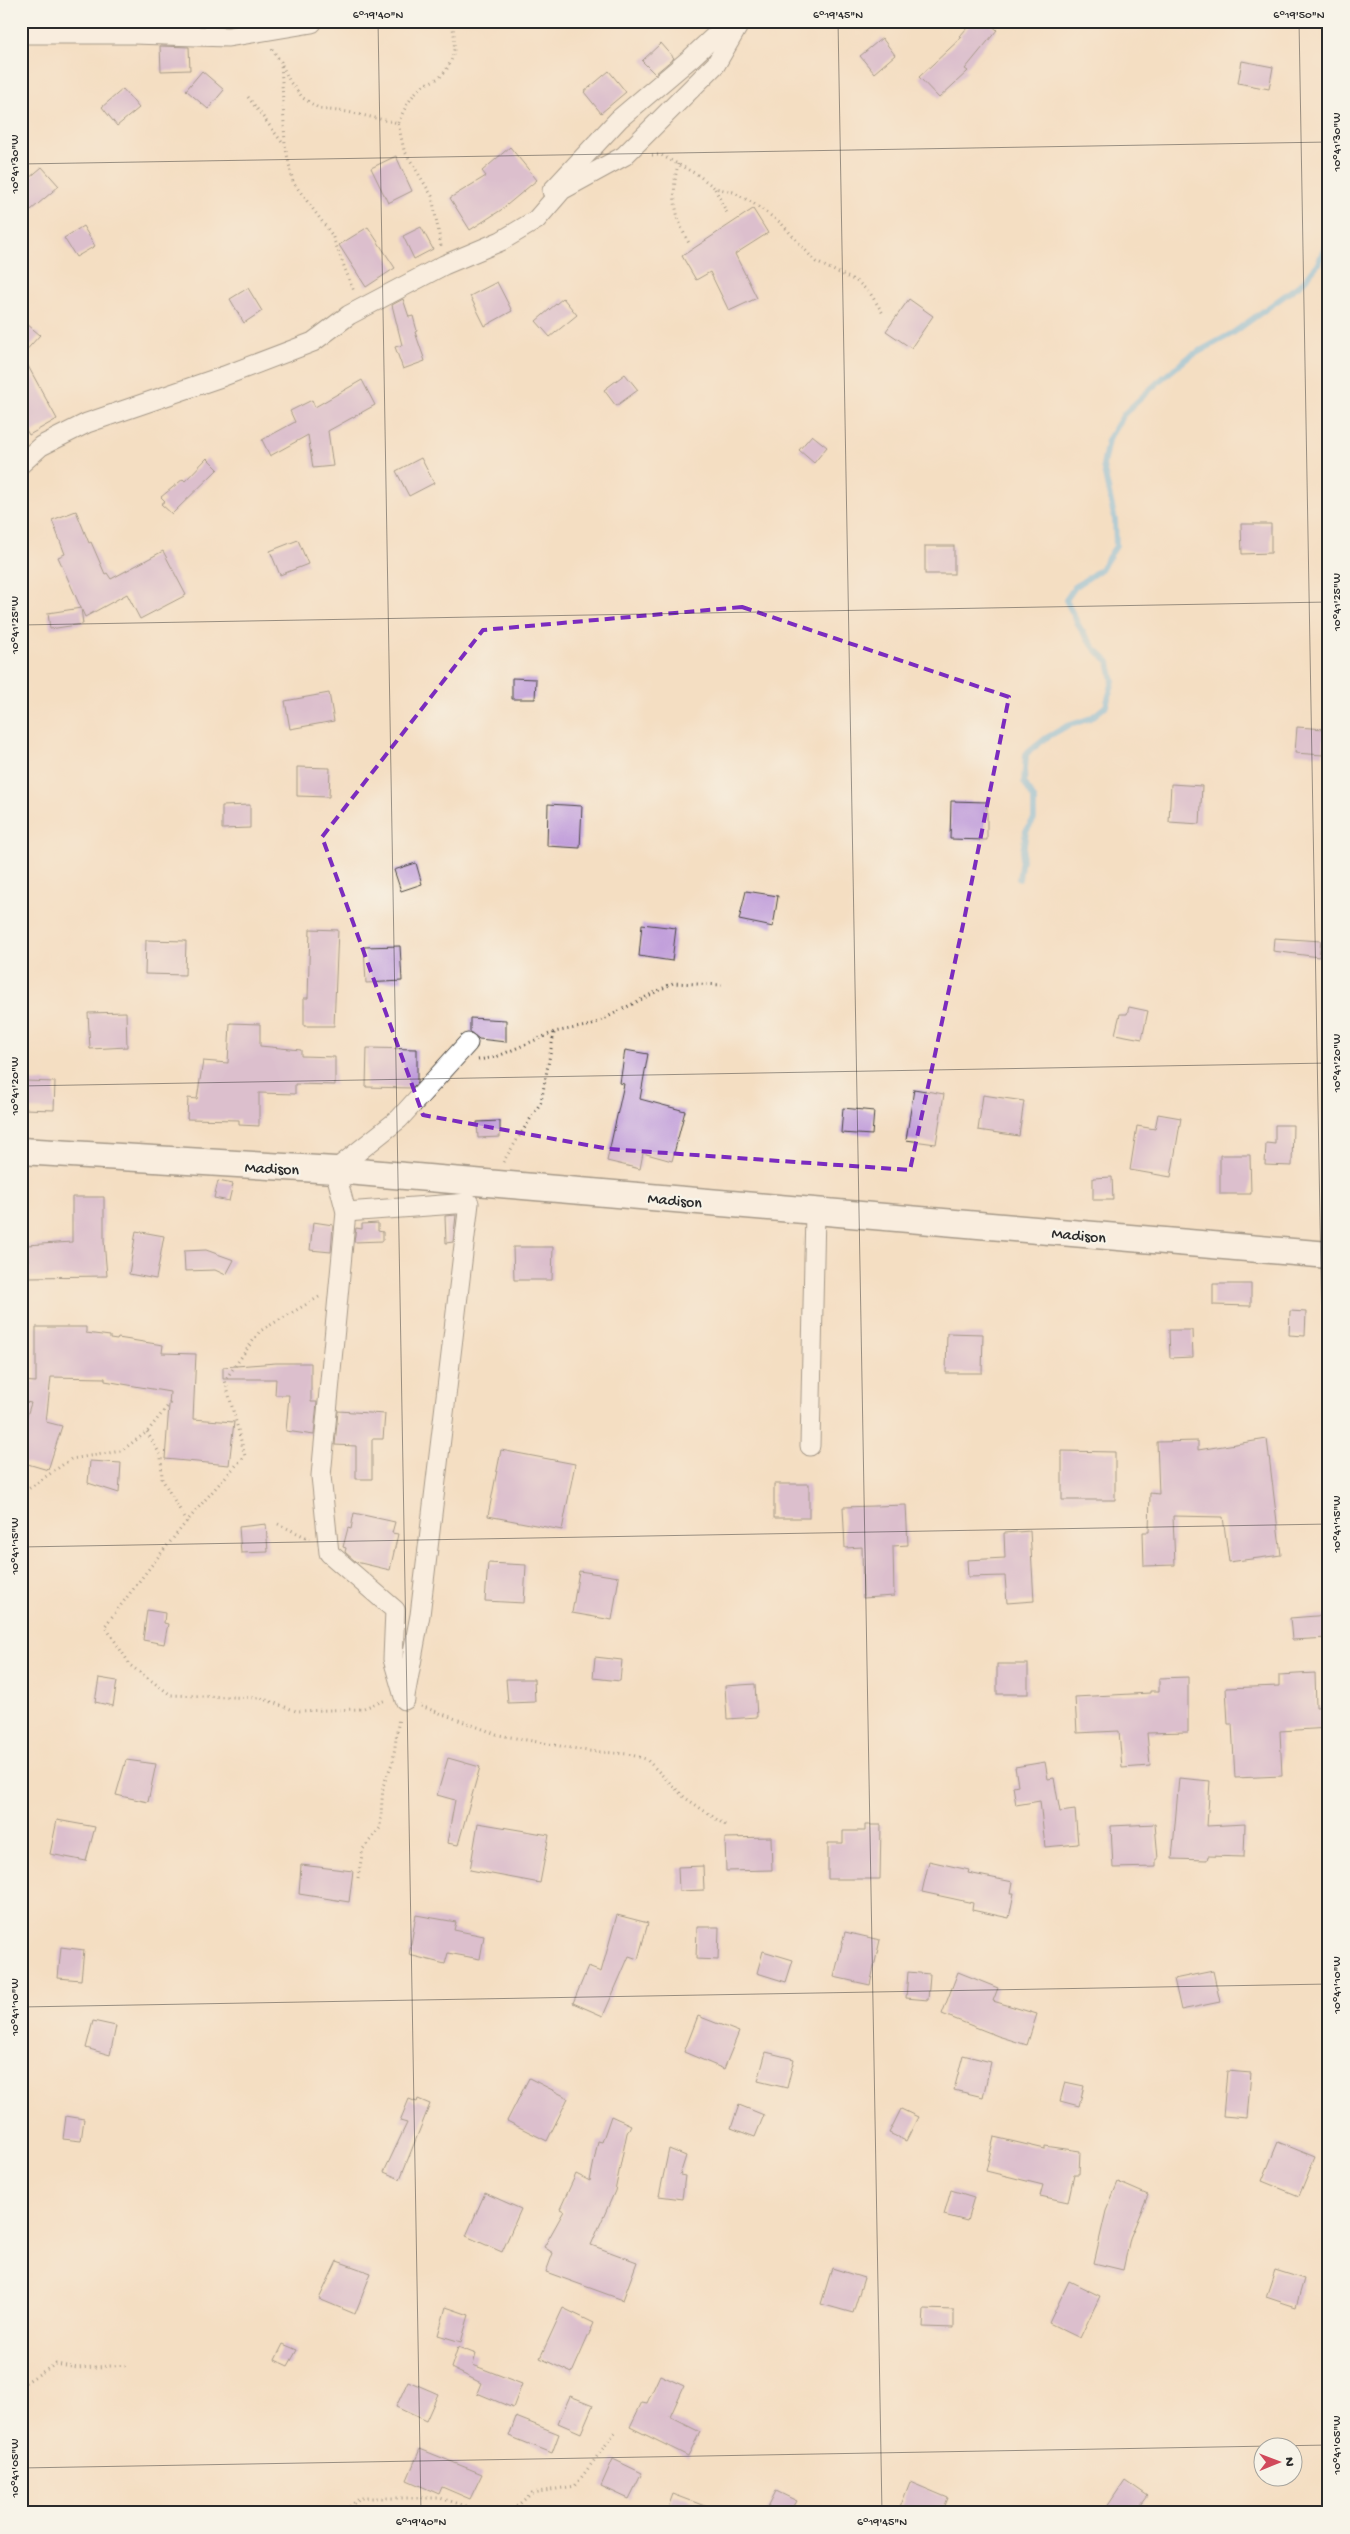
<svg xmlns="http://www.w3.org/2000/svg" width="1350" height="2534" font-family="'Gochi Hand',sans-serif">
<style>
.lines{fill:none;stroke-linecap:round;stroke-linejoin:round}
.stream{stroke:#6bb7e5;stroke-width:6}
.building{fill:#be99da}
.street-casing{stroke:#494642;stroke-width:21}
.secondary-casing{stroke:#494642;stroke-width:29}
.path{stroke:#494642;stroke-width:3;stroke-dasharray:1 4;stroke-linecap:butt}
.street{stroke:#fff;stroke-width:19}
.secondary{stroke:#fff;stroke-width:26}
.marked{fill:none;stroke:#7b2cbf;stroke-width:4;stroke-dasharray:10 6;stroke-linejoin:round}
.ticks{fill:none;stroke:#2b2b2b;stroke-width:1;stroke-opacity:0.45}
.labels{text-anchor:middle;stroke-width:4.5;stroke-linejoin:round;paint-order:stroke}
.street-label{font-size:16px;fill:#2b2b2b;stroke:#f7f3e8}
.neatline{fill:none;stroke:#2b2b2b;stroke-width:2}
.ticks-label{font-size:12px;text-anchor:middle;fill:#2b2b2b}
</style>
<rect width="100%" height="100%" fill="#f7f3e8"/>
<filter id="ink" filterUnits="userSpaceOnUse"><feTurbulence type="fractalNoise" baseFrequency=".02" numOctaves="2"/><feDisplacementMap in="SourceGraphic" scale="10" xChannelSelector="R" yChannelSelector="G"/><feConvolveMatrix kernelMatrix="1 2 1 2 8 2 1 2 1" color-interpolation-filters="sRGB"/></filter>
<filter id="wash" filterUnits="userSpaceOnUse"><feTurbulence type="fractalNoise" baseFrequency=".0096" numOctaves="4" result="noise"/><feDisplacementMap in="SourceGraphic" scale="20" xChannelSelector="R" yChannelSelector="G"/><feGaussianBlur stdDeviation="1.12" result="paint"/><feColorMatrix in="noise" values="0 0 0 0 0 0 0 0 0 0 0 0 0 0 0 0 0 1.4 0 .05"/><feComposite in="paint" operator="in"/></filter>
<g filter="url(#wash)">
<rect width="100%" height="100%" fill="#f4dec2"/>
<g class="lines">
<!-- stream -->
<path class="stream" d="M 1019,879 L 1026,831 L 1034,819 L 1034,799 L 1024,782 L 1026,754 L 1046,738 L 1067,726 L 1091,718 L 1106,706 L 1113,681 L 1109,662 L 1095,649 L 1080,628 L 1066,600 L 1075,587 L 1101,569 L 1116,546 L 1115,520 L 1103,466 L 1108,440 L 1124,414 L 1159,381 L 1189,357 L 1233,333 L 1302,283 L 1318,264 L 1329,235"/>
</g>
<g id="blocks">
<!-- building -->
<g class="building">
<path d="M 973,21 L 987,21 L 997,30 L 965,69 L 968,71 L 939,98 L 919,77 L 962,37 L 960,36 Z"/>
<path d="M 882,38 L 895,55 L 874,73 L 860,56 Z"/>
<path d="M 661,43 L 674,58 L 655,74 L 642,61 Z"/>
<path d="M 160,46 L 189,47 L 190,70 L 161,71 Z"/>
<path d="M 1242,61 L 1273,67 L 1269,89 L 1238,83 Z"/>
<path d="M 202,71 L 224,90 L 208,109 L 186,90 Z"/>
<path d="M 609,71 L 626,92 L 601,113 L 584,92 Z"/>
<path d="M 123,89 L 139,108 L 117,126 L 102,107 Z"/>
<path d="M 510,147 L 537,180 L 501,210 L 470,230 L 450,198 L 486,176 L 482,171 Z"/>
<path d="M 396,156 L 412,191 L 388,203 L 371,168 Z"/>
<path d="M 42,167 L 59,186 L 31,210 L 21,198 L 21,185 Z"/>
<path d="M 753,209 L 768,233 L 735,254 L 757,298 L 729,311 L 710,272 L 696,280 L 682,256 Z"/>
<path d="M 83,226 L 95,246 L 76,257 L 64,238 Z"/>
<path d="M 368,227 L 395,268 L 366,287 L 339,245 Z"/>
<path d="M 421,227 L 433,249 L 414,259 L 403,236 Z"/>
<path d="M 497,282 L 512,311 L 485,326 L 470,296 Z"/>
<path d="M 248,288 L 262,311 L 244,323 L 230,299 Z"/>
<path d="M 563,298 L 577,315 L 550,337 L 536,321 Z"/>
<path d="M 403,299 L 409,317 L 413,316 L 417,331 L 415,332 L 425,361 L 403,369 L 395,347 L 402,345 L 392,305 Z"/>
<path d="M 909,299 L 933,316 L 911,348 L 886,331 Z"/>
<path d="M 21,319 L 40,335 L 22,355 L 57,419 L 29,435 L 21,421 Z"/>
<path d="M 625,374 L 638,390 L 616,406 L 604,390 Z"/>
<path d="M 362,380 L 375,405 L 328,431 L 333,466 L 313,468 L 308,435 L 270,456 L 262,440 L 295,422 L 290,411 L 312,400 L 315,407 Z"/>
<path d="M 812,435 L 827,447 L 814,463 L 799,450 Z"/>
<path d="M 207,458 L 218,469 L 172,514 L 161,504 L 165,501 L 161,497 L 183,479 L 185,481 Z"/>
<path d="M 421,458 L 434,483 L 409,496 L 396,471 Z"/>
<path d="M 76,511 L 89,543 L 91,542 L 105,574 L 107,573 L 111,579 L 163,551 L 186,595 L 140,619 L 127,594 L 85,617 L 58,557 L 65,554 L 52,520 Z"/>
<path d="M 1241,524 L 1271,524 L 1271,553 L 1242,554 Z"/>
<path d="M 298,540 L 308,564 L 280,575 L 270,551 Z"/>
<rect x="925" y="546" width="29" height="28"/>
<path d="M 81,608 L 83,624 L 50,629 L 48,613 Z"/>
<path d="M 512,678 L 536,679 L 535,699 L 512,699 Z"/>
<path d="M 329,693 L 334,721 L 290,729 L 285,701 Z"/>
<path d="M 1297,727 L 1325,729 L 1323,755 L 1295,753 Z"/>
<path d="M 297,767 L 330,768 L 329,797 L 297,796 Z"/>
<path d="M 1171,784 L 1202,786 L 1200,824 L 1169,822 Z"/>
<path d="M 951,801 L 987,802 L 987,840 L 950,839 Z"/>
<path d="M 548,804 L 582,806 L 580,848 L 547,846 Z"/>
<path d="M 250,805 L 250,828 L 222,829 L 222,806 Z"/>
<path d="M 416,863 L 422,884 L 401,891 L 394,870 Z"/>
<path d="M 746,891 L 778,896 L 773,927 L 739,920 Z"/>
<path d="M 642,924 L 676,928 L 672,961 L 639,956 Z"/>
<path d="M 310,929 L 338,930 L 334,1026 L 304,1026 L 304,998 L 308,998 Z"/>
<path d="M 1274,938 L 1321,941 L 1319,957 L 1273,951 Z"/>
<path d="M 146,940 L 186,941 L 185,975 L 145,974 Z"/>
<path d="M 400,946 L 402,981 L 366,983 L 364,947 Z"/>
<path d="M 1129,1007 L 1148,1011 L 1142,1039 L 1115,1034 L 1120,1014 L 1127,1014 Z"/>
<path d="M 126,1012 L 127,1047 L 90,1049 L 88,1013 Z"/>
<path d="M 470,1018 L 506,1020 L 506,1042 L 479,1039 L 470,1032 Z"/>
<path d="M 230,1023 L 260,1024 L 260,1046 L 301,1050 L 301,1056 L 335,1057 L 335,1085 L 295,1084 L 295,1094 L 259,1093 L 259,1126 L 239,1125 L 239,1120 L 187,1119 L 188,1098 L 197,1099 L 203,1061 L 228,1063 Z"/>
<path d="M 367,1048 L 417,1049 L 417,1083 L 412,1088 L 366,1087 Z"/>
<path d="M 625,1050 L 648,1054 L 640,1099 L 685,1111 L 672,1161 L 643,1153 L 640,1169 L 607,1161 L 624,1084 L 620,1083 Z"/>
<path d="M 25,1081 L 55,1082 L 54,1110 L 24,1109 Z"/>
<path d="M 914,1089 L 944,1094 L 936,1144 L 906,1140 Z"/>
<path d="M 983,1095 L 1024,1101 L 1019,1136 L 978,1130 Z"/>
<path d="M 843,1108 L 874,1111 L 872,1135 L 841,1133 Z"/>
<path d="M 1158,1114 L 1181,1118 L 1171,1177 L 1130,1170 L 1137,1126 L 1155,1129 Z"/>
<path d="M 500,1121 L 500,1137 L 478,1138 L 477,1122 Z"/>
<path d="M 1275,1125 L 1293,1125 L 1292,1166 L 1265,1165 L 1266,1143 L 1275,1144 Z"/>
<path d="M 1220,1155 L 1250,1155 L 1251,1194 L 1220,1194 Z"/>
<path d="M 1112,1177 L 1113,1200 L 1093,1200 L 1093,1178 Z"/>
<path d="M 218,1181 L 233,1184 L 229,1201 L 214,1198 Z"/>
<path d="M 72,1197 L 104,1197 L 104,1241 L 107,1276 L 29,1277 L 27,1245 L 72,1242 Z"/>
<path d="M 456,1215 L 453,1242 L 446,1243 L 445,1216 Z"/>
<path d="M 313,1222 L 333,1225 L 331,1252 L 310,1250 Z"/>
<path d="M 378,1223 L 378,1231 L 383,1232 L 383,1241 L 354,1242 L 356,1228 L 362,1229 L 362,1224 Z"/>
<path d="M 136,1231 L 164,1236 L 156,1279 L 129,1274 Z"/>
<path d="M 513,1247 L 553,1247 L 552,1280 L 514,1280 Z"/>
<path d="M 206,1250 L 234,1260 L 226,1275 L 215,1270 L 185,1271 L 184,1251 Z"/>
<path d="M 1213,1284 L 1251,1284 L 1251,1306 L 1213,1305 Z"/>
<path d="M 1290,1311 L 1306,1312 L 1305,1336 L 1289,1335 Z"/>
<path d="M 36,1327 L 86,1327 L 86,1333 L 110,1336 L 110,1339 L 117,1340 L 118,1338 L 163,1345 L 162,1353 L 196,1354 L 193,1419 L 234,1422 L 229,1465 L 165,1459 L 170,1392 L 105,1381 L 105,1378 L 51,1377 L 46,1422 L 62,1426 L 48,1470 L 21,1462 L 21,1435 L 31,1403 L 21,1401 L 21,1381 L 36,1382 Z"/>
<path d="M 1169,1330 L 1192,1330 L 1193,1357 L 1170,1358 Z"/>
<path d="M 947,1333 L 983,1334 L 982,1373 L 946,1373 Z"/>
<path d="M 276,1363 L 311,1363 L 311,1402 L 317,1402 L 314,1435 L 286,1431 L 289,1395 L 275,1395 L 276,1379 L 223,1379 L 223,1367 Z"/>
<path d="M 338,1411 L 385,1414 L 383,1439 L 372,1439 L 372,1479 L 356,1479 L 356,1446 L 335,1445 Z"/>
<path d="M 1267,1439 L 1281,1555 L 1229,1562 L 1223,1517 L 1173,1516 L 1175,1565 L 1144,1566 L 1143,1532 L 1149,1532 L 1150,1493 L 1159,1494 L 1157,1442 L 1198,1441 L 1198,1450 Z"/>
<path d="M 501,1450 L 575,1464 L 562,1530 L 488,1516 Z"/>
<path d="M 1062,1451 L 1115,1452 L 1115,1500 L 1062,1500 Z"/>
<path d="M 90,1461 L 121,1463 L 119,1493 L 88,1483 Z"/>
<rect x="774" y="1484" width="35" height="34"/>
<path d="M 906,1505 L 908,1545 L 893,1546 L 894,1596 L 863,1598 L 862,1547 L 845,1548 L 843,1507 Z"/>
<path d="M 354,1513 L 395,1522 L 392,1533 L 398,1534 L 390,1570 L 356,1562 L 345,1552 L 346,1548 L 343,1547 L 348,1528 L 351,1529 Z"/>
<path d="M 266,1524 L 268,1552 L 241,1553 L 239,1527 Z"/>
<path d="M 1030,1531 L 1034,1601 L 1007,1603 L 1005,1576 L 968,1577 L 967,1560 L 1005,1558 L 1004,1533 Z"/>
<path d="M 488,1563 L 526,1565 L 524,1603 L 485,1601 Z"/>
<path d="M 579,1571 L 619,1577 L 612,1620 L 572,1613 Z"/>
<path d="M 147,1610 L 165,1613 L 164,1623 L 168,1624 L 164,1644 L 143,1640 Z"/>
<path d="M 1329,1615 L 1329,1638 L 1292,1640 L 1290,1618 Z"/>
<path d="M 595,1657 L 622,1660 L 620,1681 L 593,1678 Z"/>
<rect x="997" y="1664" width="31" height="30"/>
<path d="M 1315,1673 L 1316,1707 L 1329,1706 L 1329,1728 L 1280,1731 L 1282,1776 L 1235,1778 L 1232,1724 L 1228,1724 L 1226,1688 L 1279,1686 L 1279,1675 Z"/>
<path d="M 1188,1677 L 1188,1732 L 1147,1733 L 1150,1766 L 1122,1768 L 1119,1731 L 1077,1733 L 1075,1697 L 1150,1693 L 1150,1691 L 1159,1691 L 1159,1678 Z"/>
<path d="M 99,1678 L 117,1681 L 113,1706 L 95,1702 Z"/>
<path d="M 506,1679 L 534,1679 L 535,1702 L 508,1703 Z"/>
<path d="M 755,1684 L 757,1717 L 727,1719 L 725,1686 Z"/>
<path d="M 448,1758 L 480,1767 L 458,1845 L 447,1843 L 455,1800 L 437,1795 Z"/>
<path d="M 126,1760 L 156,1764 L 148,1802 L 116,1795 Z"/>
<path d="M 1045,1762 L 1048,1779 L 1054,1778 L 1060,1812 L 1075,1810 L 1078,1844 L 1045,1847 L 1040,1801 L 1016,1805 L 1013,1786 L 1018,1785 L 1015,1767 Z"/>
<path d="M 1179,1778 L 1210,1781 L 1207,1826 L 1245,1824 L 1244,1857 L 1208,1856 L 1207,1860 L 1172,1859 Z"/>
<path d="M 57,1820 L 95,1827 L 86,1861 L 50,1854 Z"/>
<path d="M 478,1823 L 549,1835 L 540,1883 L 470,1870 Z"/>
<path d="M 1155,1824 L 1158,1859 L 1156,1859 L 1156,1867 L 1113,1868 L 1111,1826 Z"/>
<path d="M 865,1825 L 881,1825 L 880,1879 L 828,1879 L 828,1843 L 843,1843 L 843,1831 L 865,1831 Z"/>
<path d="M 771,1837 L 772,1870 L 726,1871 L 725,1838 Z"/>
<path d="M 929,1861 L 969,1870 L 968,1873 L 1013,1882 L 1011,1893 L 1014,1893 L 1009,1918 L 972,1910 L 973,1903 L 922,1892 Z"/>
<path d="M 301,1865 L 353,1871 L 349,1902 L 299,1894 Z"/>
<path d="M 703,1866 L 704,1890 L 679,1891 L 678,1867 Z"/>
<path d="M 416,1915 L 456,1922 L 454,1930 L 484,1936 L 480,1959 L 448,1953 L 445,1964 L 409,1955 Z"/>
<path d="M 617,1915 L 648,1923 L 638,1959 L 629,1956 L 603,2016 L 573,2003 L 588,1967 L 601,1972 Z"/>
<path d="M 697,1927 L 719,1927 L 718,1960 L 696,1959 Z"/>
<path d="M 845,1932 L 880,1940 L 870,1985 L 834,1977 Z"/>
<path d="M 61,1947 L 84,1950 L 81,1980 L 58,1978 Z"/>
<path d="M 763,1951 L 793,1960 L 786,1982 L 757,1973 Z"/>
<path d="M 1213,1971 L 1220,2002 L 1181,2010 L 1174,1979 Z"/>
<path d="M 908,1972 L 930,1974 L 928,2000 L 906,1998 Z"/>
<path d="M 958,1972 L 998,1988 L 993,2001 L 1037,2014 L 1027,2045 L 998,2036 L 942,2014 Z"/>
<path d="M 698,2016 L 739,2032 L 724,2069 L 684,2052 Z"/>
<path d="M 93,2021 L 116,2026 L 110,2055 L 86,2048 Z"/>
<path d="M 766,2052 L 794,2059 L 787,2088 L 758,2081 Z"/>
<path d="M 963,2055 L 991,2062 L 983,2097 L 954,2090 Z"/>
<path d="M 1227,2071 L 1251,2073 L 1247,2118 L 1223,2116 Z"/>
<path d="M 529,2078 L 568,2098 L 547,2141 L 507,2121 Z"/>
<path d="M 1065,2082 L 1084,2086 L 1079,2106 L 1060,2101 Z"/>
<path d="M 409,2099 L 417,2102 L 418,2099 L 430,2104 L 400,2179 L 384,2172 L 407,2123 L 400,2121 Z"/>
<path d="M 739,2105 L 764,2115 L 755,2137 L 731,2128 Z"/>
<path d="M 901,2109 L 918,2117 L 906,2141 L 889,2133 Z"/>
<path d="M 66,2116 L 84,2119 L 81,2141 L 63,2139 Z"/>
<path d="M 611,2116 L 631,2125 L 627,2133 L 615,2191 L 591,2245 L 637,2262 L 623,2300 L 546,2272 L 553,2253 L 544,2247 L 564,2211 L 560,2209 L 576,2174 L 590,2181 L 598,2141 L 602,2142 Z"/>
<path d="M 994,2137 L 1045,2149 L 1045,2146 L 1080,2151 L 1079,2174 L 1074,2174 L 1068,2202 L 1040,2196 L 1043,2185 L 986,2171 Z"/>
<path d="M 1278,2142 L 1315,2157 L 1299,2196 L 1262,2181 Z"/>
<path d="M 669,2149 L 686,2156 L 680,2175 L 685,2176 L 682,2199 L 659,2196 Z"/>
<path d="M 1118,2182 L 1148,2195 L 1130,2238 L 1123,2270 L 1094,2263 L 1106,2211 Z"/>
<path d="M 951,2190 L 974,2197 L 967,2221 L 944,2215 Z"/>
<path d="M 485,2193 L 521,2209 L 502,2252 L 466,2236 Z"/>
<path d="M 337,2261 L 371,2273 L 355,2314 L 319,2299 Z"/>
<path d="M 832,2268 L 864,2278 L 853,2313 L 821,2304 Z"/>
<path d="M 1275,2270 L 1304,2279 L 1296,2307 L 1266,2297 Z"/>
<path d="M 1069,2281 L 1100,2296 L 1080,2338 L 1049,2323 Z"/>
<path d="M 446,2307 L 469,2315 L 461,2342 L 438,2335 Z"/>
<path d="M 563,2308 L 594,2323 L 572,2373 L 540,2358 Z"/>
<path d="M 924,2309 L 954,2310 L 954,2328 L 923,2327 Z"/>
<path d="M 283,2344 L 297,2350 L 288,2366 L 275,2360 Z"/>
<path d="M 458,2347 L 476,2354 L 473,2365 L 522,2384 L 513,2408 L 477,2393 L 481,2383 L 451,2368 Z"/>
<path d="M 660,2375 L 684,2386 L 670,2417 L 700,2432 L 688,2456 L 630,2427 L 642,2402 L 647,2403 Z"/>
<path d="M 408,2381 L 438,2394 L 426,2421 L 396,2407 Z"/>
<path d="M 570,2396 L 593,2405 L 581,2433 L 558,2423 Z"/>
<path d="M 516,2417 L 559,2434 L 552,2453 L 509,2436 Z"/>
<path d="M 420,2449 L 482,2474 L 470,2499 L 442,2487 L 439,2494 L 407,2480 Z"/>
<path d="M 613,2459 L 642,2473 L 629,2499 L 601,2486 Z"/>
<path d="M 1125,2480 L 1148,2496 L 1135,2513 L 1115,2513 L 1107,2507 Z"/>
<path d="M 910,2482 L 948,2498 L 942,2513 L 898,2513 Z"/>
<path d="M 776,2491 L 797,2501 L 790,2513 L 765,2513 Z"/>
<path d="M 673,2494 L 718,2511 L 718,2513 L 666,2513 Z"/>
</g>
</g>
</g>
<g filter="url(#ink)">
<use href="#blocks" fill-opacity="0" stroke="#494642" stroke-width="1"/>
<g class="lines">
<defs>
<g id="street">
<path d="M 21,34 L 133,34 L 228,37 L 312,23"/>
<path d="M 552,191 L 619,119 L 691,58 L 719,32 L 725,21"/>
<path d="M 21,464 L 41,446 L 87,423 L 224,376 L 313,342 L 349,315 L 444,265 L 501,241 L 536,220 L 562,190 L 624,156 L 716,64 L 741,21"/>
<path d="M 346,1212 L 469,1203 L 420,1615 L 405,1696"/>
<path d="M 810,1446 L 815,1212"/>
<path d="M 405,1700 L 393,1659 L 395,1610 L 329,1553 L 321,1476 L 346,1212 L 335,1170 L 399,1119 L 468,1043"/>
</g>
<path id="secondary" d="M 21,1151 L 335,1170 L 1329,1255"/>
</defs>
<!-- street casing -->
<use href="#street" class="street-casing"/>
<!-- secondary casing -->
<use href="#secondary" class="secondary-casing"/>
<!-- path -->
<g class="path">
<path d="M 272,49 L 281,62 L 285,145 L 293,182 L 332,235 L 354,292"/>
<path d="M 282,65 L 290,82 L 303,98 L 320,109 L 348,112 L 398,123 L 404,150 L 432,196 L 441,246"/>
<path d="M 248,97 L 284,145"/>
<path d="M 398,123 C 404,110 410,97 421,87 C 427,82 436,81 441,76 C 456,61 457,40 451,21"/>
<path d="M 652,155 L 661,155 L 698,175 L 715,188 L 733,192 L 753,203 L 781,223 L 816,262 L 858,282 L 870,293 L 884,315"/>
<path d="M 678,164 C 671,192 674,217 689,243"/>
<path d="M 715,189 L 728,215"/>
<path d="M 478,1060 L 496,1057 L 554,1032 L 592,1025 L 673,983 L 722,985"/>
<path d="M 503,1162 L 541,1102 L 554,1033"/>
<path d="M 319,1297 L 260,1331 L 225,1380 L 245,1456 C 194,1509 149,1568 105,1626 L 131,1666 L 171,1695 L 261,1698 L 296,1711 L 361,1709 L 386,1700"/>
<path d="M 147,1432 L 161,1456 L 162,1479 L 187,1522"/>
<path d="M 21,1494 L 71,1459 L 121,1451 L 147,1432 L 171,1402"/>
<path d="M 278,1524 L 310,1539"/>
<path d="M 421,1706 L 499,1735 L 588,1751 L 628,1754 L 646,1759 L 684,1797 L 725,1825"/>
<path d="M 358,1878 L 363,1849 L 380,1828 L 383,1786 L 393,1761 L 399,1717"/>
<path d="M 21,2385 L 56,2364 L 77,2368 L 129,2365"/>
<path d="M 342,2513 L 360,2498 L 440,2498 L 489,2513"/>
<path d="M 509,2513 L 532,2493 L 575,2486 L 616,2431"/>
</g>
<!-- street -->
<use href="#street" class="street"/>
<!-- secondary -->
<use href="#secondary" class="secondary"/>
</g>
</g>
<!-- marked area -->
<path d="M0 0H1350V2534H0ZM 742,607 L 1009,697 L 964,920 L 910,1170 L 609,1149 L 423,1115 L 322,837 L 483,630 Z" fill="#f4dec2" fill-opacity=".55" fill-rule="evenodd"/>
<path class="marked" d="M 742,607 L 1009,697 L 964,920 L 910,1170 L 609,1149 L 423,1115 L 322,837 L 483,630 Z"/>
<!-- ticks -->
<path class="ticks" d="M 378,21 L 421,2513M 838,21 L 882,2513M 1299,21 L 1329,1733M 21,164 L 1329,142M 21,625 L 1329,602M 21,1086 L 1329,1063M 21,1547 L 1329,1524M 21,2007 L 1329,1984M 21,2468 L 1329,2445"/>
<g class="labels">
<!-- street labels -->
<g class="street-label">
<text transform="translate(272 1167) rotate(3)" y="6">Madison</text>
<text transform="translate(675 1199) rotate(5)" y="6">Madison</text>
<text transform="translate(1079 1234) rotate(5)" y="6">Madison</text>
</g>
</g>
<!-- margin -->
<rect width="1350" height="2534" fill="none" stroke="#f7f3e8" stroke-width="55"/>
<!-- north arrow -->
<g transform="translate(1278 2462) rotate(89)"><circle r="24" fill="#f7f3e8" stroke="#a5a39c"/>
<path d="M0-4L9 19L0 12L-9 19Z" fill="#d1495b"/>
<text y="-8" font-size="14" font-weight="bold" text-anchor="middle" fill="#2b2b2b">N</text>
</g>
<rect x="28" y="28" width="1294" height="2478" class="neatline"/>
<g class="ticks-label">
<text x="378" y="18">6°19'40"N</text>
<text x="838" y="18">6°19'45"N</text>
<text x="1299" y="18">6°19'50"N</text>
<text transform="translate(1336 142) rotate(-90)" y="4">10°41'30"W</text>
<text transform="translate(14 164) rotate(-90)" y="4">10°41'30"W</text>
<text transform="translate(1336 602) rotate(-90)" y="4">10°41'25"W</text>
<text transform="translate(14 625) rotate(-90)" y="4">10°41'25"W</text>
<text transform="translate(1336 1063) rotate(-90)" y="4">10°41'20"W</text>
<text transform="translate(14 1086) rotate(-90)" y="4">10°41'20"W</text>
<text transform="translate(1336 1524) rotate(-90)" y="4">10°41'15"W</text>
<text transform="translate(14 1546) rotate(-90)" y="4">10°41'15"W</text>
<text transform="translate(1336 1985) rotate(-90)" y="4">10°41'10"W</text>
<text transform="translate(14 2007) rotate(-90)" y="4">10°41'10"W</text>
<text transform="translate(1336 2445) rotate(-90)" y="4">10°41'05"W</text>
<text transform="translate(14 2468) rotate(-90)" y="4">10°41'05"W</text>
<text x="421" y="2525">6°19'40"N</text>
<text x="882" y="2525">6°19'45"N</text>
</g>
</svg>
